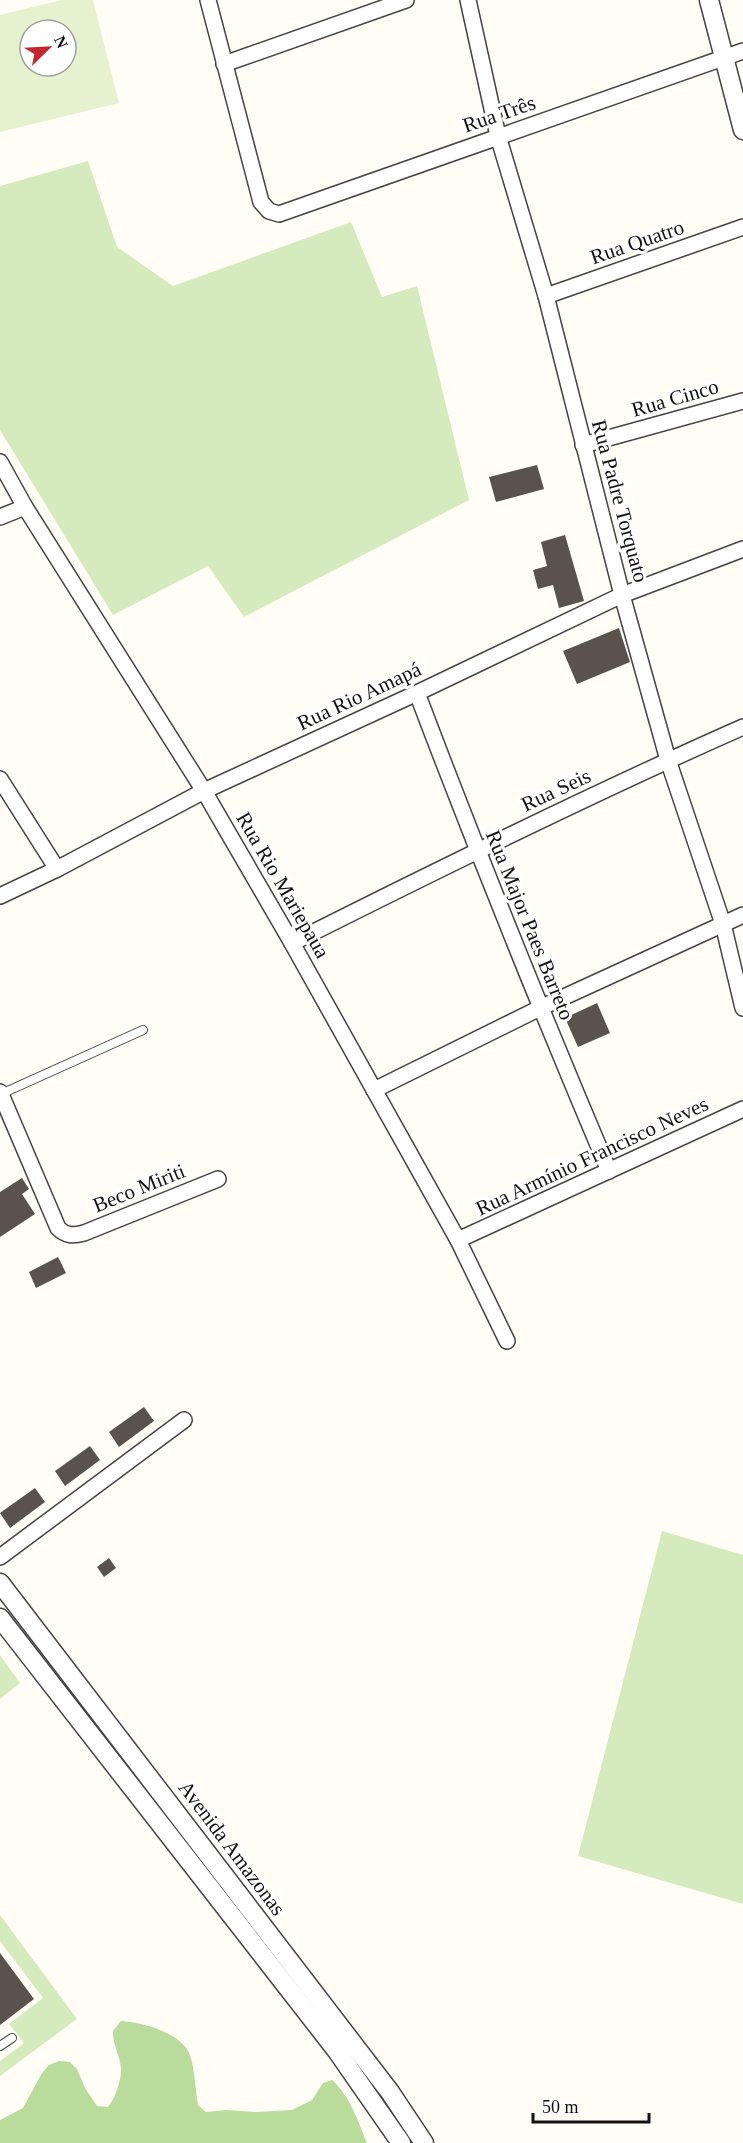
<svg xmlns="http://www.w3.org/2000/svg" width="743" height="2143" font-family="'Times New Roman',serif">
<style>
.green{fill:#d5ebbd}
.forest{fill:#b9dc9c}
.pitch{fill:#e6f2cf;fill-rule:evenodd}
.building{fill:#5a524d}
.lines{fill:none;stroke-linecap:round;stroke-linejoin:round}
.service-casing{stroke:#444;stroke-width:10}
.minor-casing{stroke:#444;stroke-width:18}
.tertiary-casing{stroke:#444;stroke-width:21}
.service{stroke:#fff;stroke-width:8}
.minor{stroke:#fff;stroke-width:15}
.tertiary{stroke:#fff;stroke-width:18}
.labels{text-anchor:middle;stroke-width:6;stroke-linejoin:round;paint-order:stroke}
.street-label{font-size:21px;fill:#111;stroke:#fff}
</style>
<rect width="100%" height="100%" fill="#fffdf5"/>
<!-- green -->
<g class="green">
<path d="M 88,161 L 117,247 L 173,286 L 351,222 L 382,297 L 417,286 L 469,500 L 244,617 L 208,566 L 113,615 L 0,430 L 0,186 Z"/>
<path d="M 662,1531 L 743,1555 L 743,1904 L 578,1856 Z"/>
<path d="M 0,1655 L 20,1683 L 0,1699 Z"/>
<path d="M 0,1915 L 77,2019 L 0,2076 L 0,2061 L 24,2043 L 9,2024 L 43,1998 L 0,1941 Z"/>
</g>
<!-- forest -->
<path class="forest" d="M 121,2021 C 142,2022 182,2033 190,2055 C 195,2070 195,2089 198,2105 L 206,2112 L 226,2110 L 256,2112 L 292,2110 L 312,2100 L 323,2083 L 332,2080 C 350,2096 358,2121 367,2143 L 0,2143 L 0,2120 L 23,2108 L 42,2073 L 49,2065 L 59,2061 L 70,2062 L 77,2069 L 85,2088 L 97,2106 L 108,2107 C 115,2098 121,2082 121,2070 C 121,2056 112,2045 113,2031 Z"/>
<!-- pitch -->
<path class="pitch" d="M 61,0 L 93,0 L 119,103 L 0,132 L 0,15 ZM 30,30 L 66,30 L 66,66 L 30,66 Z"/>
<!-- building -->
<g class="building">
<path d="M 537,465 L 544,489 L 496,502 L 489,477 Z"/>
<path d="M 565,535 L 584,601 L 559,608 L 553,585 L 538,589 L 533,570 L 547,566 L 541,542 Z"/>
<path d="M 619,628 L 630,662 L 577,684 L 563,651 Z"/>
<path d="M 597,1003 L 610,1033 L 578,1047 L 565,1018 Z"/>
<path d="M 22,1178 L 29,1189 L 22,1194 L 35,1214 L 0,1237 L 0,1192 Z"/>
<path d="M 58,1257 L 66,1273 L 36,1288 L 29,1272 Z"/>
<path d="M 144,1407 L 154,1421 L 119,1447 L 109,1432 Z"/>
<path d="M 90,1446 L 100,1460 L 65,1486 L 55,1471 Z"/>
<path d="M 35,1488 L 45,1502 L 10,1528 L 0,1513 Z"/>
<path d="M 109,1558 L 116,1568 L 104,1577 L 97,1567 Z"/>
<path d="M 0,1953 L 34,1999 L 0,2025 Z"/>
</g>
<g class="lines">
<defs>
<g id="service">
<path d="M 1,1094 L 143,1030"/>
<path d="M 0,2046 L 12,2038"/>
</g>
<g id="minor">
<path d="M 208,0 L 261,202 L 269,211 L 279,214 L 743,51"/>
<path d="M 468,0 L 498,136 L 546,296 L 622,595 L 668,760 L 723,924 L 743,1008"/>
<path d="M 224,64 L 406,0"/>
<path d="M 546,296 L 743,227"/>
<path d="M 583,445 L 743,401"/>
<path d="M 0,462 L 25,507 L 204,791 L 292,943 L 458,1240 L 507,1341"/>
<path d="M 0,517 L 25,507"/>
<path d="M 417,693 C 478,854 542,1013 609,1171"/>
<path d="M 0,779 L 57,869"/>
<path d="M 0,896 L 57,869 L 204,791 L 417,693 L 622,595 L 743,549"/>
<path d="M 292,943 C 441,868 591,794 743,727"/>
<path d="M 374,1090 L 540,1008 L 743,915"/>
<path d="M 0,1092 L 58,1228 C 66,1236 73,1236 84,1233 L 218,1179"/>
<path d="M 458,1240 L 743,1109"/>
<path d="M 0,1557 L 184,1420"/>
</g>
<g id="tertiary">
<path d="M 709,0 L 743,130"/>
<path d="M 0,1583 L 390,2092 L 424,2143"/>
<path d="M 0,1618 L 337,2051 L 401,2143"/>
</g>
</defs>
<!-- service casing -->
<use href="#service" class="service-casing"/>
<!-- minor casing -->
<use href="#minor" class="minor-casing"/>
<!-- tertiary casing -->
<use href="#tertiary" class="tertiary-casing"/>
<!-- service -->
<use href="#service" class="service"/>
<!-- minor -->
<use href="#minor" class="minor"/>
<!-- tertiary -->
<use href="#tertiary" class="tertiary"/>
</g>
<g class="labels">
<!-- street labels -->
<g class="street-label">
<text transform="translate(499 114) rotate(-19)" y="7">Rua Três</text>
<text transform="translate(637 242) rotate(-19)" y="7">Rua Quatro</text>
<text transform="translate(675 398) rotate(-16)" y="7">Rua Cinco</text>
<text transform="translate(620 501) rotate(75)" y="7">Rua Padre Torquato</text>
<text transform="translate(359 696) rotate(-25)" y="7">Rua Rio Amapá</text>
<text transform="translate(556 790) rotate(-25)" y="7">Rua Seis</text>
<text transform="translate(283 885) rotate(60)" y="7">Rua Rio Mariepaua</text>
<text transform="translate(530 925) rotate(68)" y="7">Rua Major Paes Barreto</text>
<text transform="translate(592 1156) rotate(-25)" y="7">Rua Armínio Francisco Neves</text>
<text transform="translate(139 1188) rotate(-22)" y="7">Beco Miriti</text>
<text transform="translate(232 1848) rotate(53)" y="7">Avenida Amazonas</text>
</g>
</g>
<!-- north arrow -->
<g transform="translate(48 48) rotate(66)"><circle r="28" fill="#ffffff" stroke="#a0a0a0" stroke-width="1.5"/>
<path d="M0-4.5L10 22L0 15L-10 22Z" fill="#c4262e"/>
<text y="-9" font-size="16" font-weight="bold" text-anchor="middle" fill="#111111">N</text>
</g>
<!-- scale -->
<path d="M533 2113v9h116v-9" fill="none" stroke="#111111" stroke-width="3"/>
<text x="542" y="2113" font-size="18" fill="#111111" stroke="#ffffff" stroke-width="4.5" paint-order="stroke">50 m</text>
</svg>
